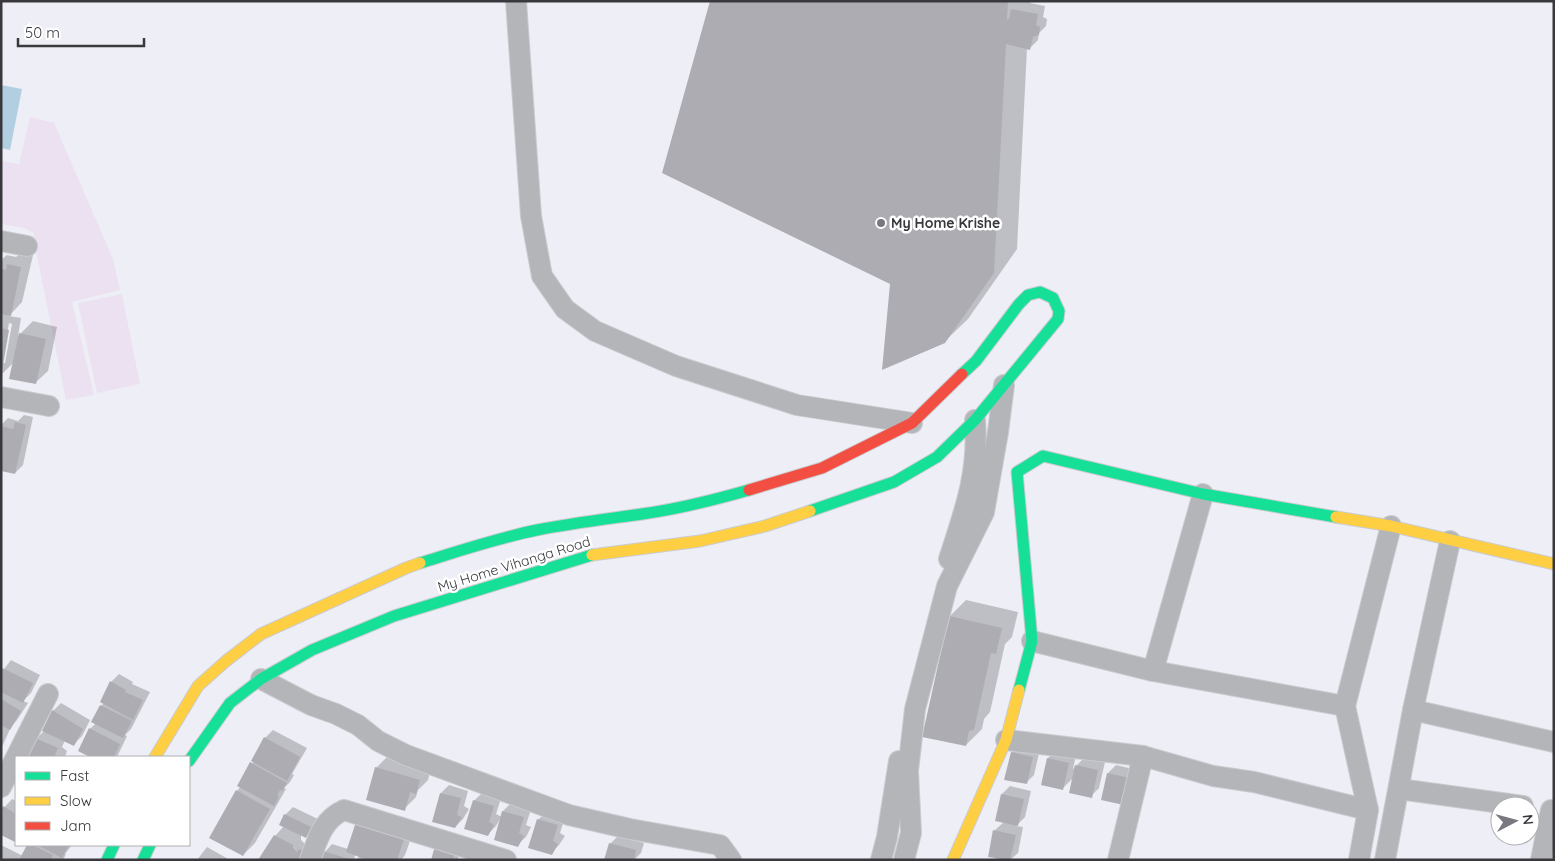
<svg xmlns="http://www.w3.org/2000/svg" width="1555" height="861" font-family="Quicksand,sans-serif">
<style>
.green{fill:#ebe1f0}
.water{fill:#b2cfe1}
.shadow{fill:#0003;fill-rule:evenodd}
.building{fill:#adacb2}
.lines{fill:none;stroke-linecap:round;stroke-linejoin:round}
.street-casing{stroke:#cacbd0;stroke-width:22}
.fast-casing{stroke:#cacbd0;stroke-width:13}
.slow-casing{stroke:#cacbd0;stroke-width:13}
.jam-casing{stroke:#cacbd0;stroke-width:13}
.street{stroke:#b4b5b8;stroke-width:20}
.fast{stroke:#16e098;stroke-width:11}
.slow{stroke:#ffcf43;stroke-width:11}
.jam{stroke:#f24e42;stroke-width:11}
.poi-dot{fill:#78787e;stroke:#fff;stroke-width:2}
.labels{text-anchor:middle;stroke-width:5;stroke-linejoin:round;paint-order:stroke}
.poi-label{font-size:14px;font-weight:bold;fill:#38383d;stroke:#fff;text-anchor:start}
.street-label{font-size:14px;fill:#38383d;stroke:#fff}
</style>
<rect width="100%" height="100%" fill="#eeeff6"/>
<!-- green -->
<g class="green">
<path d="M 30,117 L 54,123 L 113,259 L 120,290 L 72,302 L 94,395 L 66,400 L 36,251 L 34,233 L 24,228 L 1,224 L 1,161 L 19,164 Z"/>
<path d="M 122,294 L 140,384 L 97,393 L 78,303 Z"/>
</g>
<!-- water -->
<path class="water" d="M 1,85 L 22,89 L 10,150 L 1,148 Z"/>
<!-- shadow -->
<g class="shadow">
<path d="M 711,1 L 1030,1 L 1030,3 L 1045,6 L 1043,17 L 1047,19 L 1046,26 L 1039,33 L 1038,40 L 1030,48 L 1027,48 L 1017,249 L 968,319 L 944,342 L 891,283 Z"/>
<path d="M 21,253 L 33,255 L 22,302 L 9,316 L 21,318 L 18,336 L 33,321 L 57,327 L 48,371 L 35,383 L 14,362 L 1,375 L 1,260 L 7,255 L 16,257 ZM 9,323 L 12,324 L 5,363 L 2,363 Z"/>
<path d="M 24,415 L 33,417 L 23,465 L 15,473 L 1,470 L 1,425 L 8,418 L 18,421 Z"/>
<path d="M 966,600 L 1018,612 L 1012,637 L 1005,644 L 990,712 L 984,719 L 982,729 L 966,745 L 950,616 Z"/>
<path d="M 11,660 L 40,675 L 31,693 L 23,701 L 28,703 L 17,720 L 11,727 L 1,749 L 1,673 Z"/>
<path d="M 119,674 L 133,682 L 132,684 L 150,692 L 131,729 L 125,735 L 127,736 L 117,757 L 93,757 L 80,751 L 90,729 L 96,723 L 101,706 L 104,703 L 111,682 Z"/>
<path d="M 61,703 L 90,720 L 82,736 L 74,744 L 65,740 L 62,747 L 67,751 L 65,757 L 35,757 L 29,755 L 36,739 L 44,731 L 53,711 Z"/>
<path d="M 273,730 L 307,748 L 292,774 L 294,775 L 290,782 L 284,788 L 286,789 L 255,843 L 243,855 L 237,791 L 241,786 L 265,738 Z"/>
<path d="M 1020,745 L 1040,749 L 1034,775 L 1026,783 L 1012,753 Z"/>
<path d="M 1056,750 L 1076,755 L 1073,769 L 1084,758 L 1105,762 L 1099,788 L 1091,796 L 1074,777 L 1063,788 L 1048,758 Z"/>
<path d="M 388,756 L 431,768 L 428,780 L 418,790 L 416,797 L 404,809 L 376,768 Z"/>
<path d="M 1116,765 L 1137,770 L 1131,796 L 1108,773 Z"/>
<path d="M 449,785 L 468,791 L 464,806 L 469,809 L 463,819 L 455,827 L 441,793 Z"/>
<path d="M 1010,786 L 1031,791 L 1025,817 L 1016,826 L 1023,827 L 1018,853 L 1010,860 L 995,860 L 997,858 L 995,830 L 1004,822 L 1002,794 Z"/>
<path d="M 482,793 L 501,798 L 496,814 L 502,817 L 503,811 L 511,803 L 531,809 L 526,825 L 531,827 L 526,837 L 517,845 L 501,817 L 496,826 L 488,834 L 474,801 Z"/>
<path d="M 12,799 L 16,801 L 16,839 L 14,841 L 1,811 Z"/>
<path d="M 293,807 L 318,819 L 314,829 L 306,837 L 301,834 L 301,840 L 305,844 L 302,860 L 275,836 L 284,826 L 285,815 Z"/>
<path d="M 546,812 L 565,817 L 560,833 L 565,836 L 559,845 L 551,853 L 538,820 Z"/>
<path d="M 415,827 L 405,855 L 401,860 L 356,860 L 360,856 L 355,854 L 354,860 L 322,860 L 325,852 L 332,844 L 348,849 Z"/>
<path d="M 618,836 L 644,843 L 641,853 L 634,860 L 606,860 L 610,844 Z"/>
<path d="M 462,843 L 458,860 L 432,860 Z"/>
<path d="M 1,845 L 23,856 L 28,845 L 72,845 L 65,854 L 66,854 L 63,860 L 1,860 Z"/>
<path d="M 207,847 L 230,860 L 197,860 Z"/>
</g>
<!-- building -->
<g class="building">
<path d="M 710,1 L 1008,1 L 1007,20 L 1009,19 L 1011,9 L 1038,14 L 1036,25 L 1040,27 L 1039,35 L 1033,37 L 1030,50 L 1006,44 L 994,273 L 945,343 L 882,370 L 890,284 L 662,173 Z"/>
<path d="M 7,264 L 21,267 L 11,316 L 1,314 L 1,268 L 6,270 Z"/>
<path d="M 1,328 L 9,330 L 2,371 L 1,371 Z"/>
<path d="M 19,333 L 46,339 L 36,384 L 9,379 Z"/>
<path d="M 15,422 L 26,425 L 15,474 L 1,471 L 1,426 L 13,429 Z"/>
<path d="M 949,616 L 1002,628 L 996,654 L 991,653 L 974,730 L 969,731 L 966,746 L 922,737 Z"/>
<path d="M 2,668 L 33,683 L 23,703 L 1,692 Z"/>
<path d="M 110,681 L 126,690 L 125,692 L 143,700 L 133,720 L 100,702 Z"/>
<path d="M 1,699 L 21,711 L 10,730 L 1,725 Z"/>
<path d="M 100,705 L 132,721 L 123,738 L 91,722 Z"/>
<path d="M 52,710 L 83,729 L 74,746 L 42,731 Z"/>
<path d="M 89,728 L 120,744 L 114,757 L 90,757 L 78,751 Z"/>
<path d="M 264,737 L 300,757 L 287,781 L 251,761 Z"/>
<path d="M 35,738 L 58,748 L 55,755 L 57,757 L 32,757 L 28,755 Z"/>
<path d="M 1011,752 L 1033,757 L 1027,784 L 1004,780 Z"/>
<path d="M 1047,758 L 1069,763 L 1063,790 L 1041,785 Z"/>
<path d="M 250,762 L 287,783 L 282,791 L 280,790 L 277,796 L 279,797 L 274,806 L 237,786 Z"/>
<path d="M 1075,765 L 1098,770 L 1092,798 L 1069,793 Z"/>
<path d="M 375,767 L 420,780 L 416,794 L 410,792 L 405,811 L 366,800 Z"/>
<path d="M 1107,773 L 1130,778 L 1124,805 L 1101,800 Z"/>
<path d="M 236,790 L 270,809 L 243,856 L 209,838 Z"/>
<path d="M 440,793 L 461,798 L 457,815 L 462,817 L 455,828 L 432,822 Z"/>
<path d="M 1001,794 L 1024,799 L 1018,826 L 995,821 Z"/>
<path d="M 473,800 L 494,806 L 489,822 L 494,825 L 488,836 L 464,829 Z"/>
<path d="M 3,806 L 16,814 L 16,840 L 15,842 L 1,835 L 1,809 Z"/>
<path d="M 502,811 L 524,817 L 519,833 L 524,836 L 518,847 L 494,840 Z"/>
<path d="M 284,814 L 311,827 L 306,838 L 279,825 Z"/>
<path d="M 537,819 L 558,825 L 553,841 L 558,844 L 552,855 L 528,848 Z"/>
<path d="M 356,822 L 404,839 L 397,860 L 367,860 L 346,852 Z"/>
<path d="M 993,830 L 1016,835 L 1010,860 L 988,857 Z"/>
<path d="M 274,835 L 293,845 L 293,848 L 297,852 L 299,849 L 305,852 L 302,860 L 258,860 Z"/>
<path d="M 609,843 L 636,850 L 634,860 L 604,860 Z"/>
<path d="M 27,845 L 32,845 L 53,855 L 51,860 L 19,860 Z"/>
<path d="M 37,845 L 69,845 L 62,858 Z"/>
<path d="M 435,846 L 455,851 L 453,860 L 431,860 Z"/>
<path d="M 323,851 L 349,859 L 349,860 L 321,860 Z"/>
</g>
<g class="lines">
<defs>
<g id="street">
<path d="M 516,1 L 531,216 L 542,276 L 565,309 L 595,331 L 676,366 L 797,405 L 912,423"/>
<path d="M 1,241 L 27,246"/>
<path d="M 1,397 L 49,406"/>
<path d="M 949,559 C 965,510 979,472 975,420"/>
<path d="M 1032,641 L 1153,671 L 1345,706"/>
<path d="M 1153,671 L 1203,494"/>
<path d="M 261,679 L 311,705 L 336,714 L 358,725 L 378,741 L 406,755 L 569,815 L 630,829 L 720,845 L 731,860"/>
<path d="M 1413,710 L 1554,742"/>
<path d="M 1006,740 L 1143,756 L 1213,776 L 1254,782 L 1368,810"/>
<path d="M 1,787 L 48,694"/>
<path d="M 1399,789 L 1523,806"/>
<path d="M 310,860 C 318,839 322,820 344,810 L 506,860"/>
<path d="M 881,860 L 887,837 L 899,761"/>
<path d="M 904,860 L 911,833 L 908,771 L 915,709 L 947,586 L 984,512 L 998,432 L 1004,385"/>
<path d="M 1118,860 L 1143,756"/>
<path d="M 1359,860 L 1368,810 L 1345,706 L 1391,526"/>
<path d="M 1385,860 L 1413,710 L 1450,541"/>
<path d="M 1541,860 L 1551,810"/>
</g>
<g id="fast">
<path d="M 810,511 L 894,482 L 937,457 L 975,420 L 1058,319 L 1059,311 L 1053,298 L 1040,292 L 1028,295 L 1019,304 L 976,361 L 962,374"/>
<path d="M 420,563 C 459,551 498,538 537,530 C 572,523 607,519 642,514 C 678,509 714,500 749,490"/>
<path d="M 1019,690 L 1032,641 L 1017,472 L 1043,456 L 1203,494 L 1336,517"/>
<path d="M 189,761 L 230,703 L 261,679 L 312,650 L 394,616 L 592,555"/>
<path d="M 107,860 L 114,845"/>
<path d="M 143,860 L 150,845"/>
</g>
<g id="slow">
<path d="M 1336,517 L 1391,526 L 1554,564"/>
<path d="M 592,555 L 700,541 L 765,526 L 810,511"/>
<path d="M 155,757 L 198,686 L 226,661 L 261,634 L 406,568 L 420,563"/>
<path d="M 953,860 L 1006,740 L 1019,690"/>
</g>
<path id="jam" d="M 749,490 L 822,468 L 912,423 L 962,374"/>
</defs>
<!-- street casing -->
<use href="#street" class="street-casing"/>
<!-- fast casing -->
<use href="#fast" class="fast-casing"/>
<!-- slow casing -->
<use href="#slow" class="slow-casing"/>
<!-- jam casing -->
<use href="#jam" class="jam-casing"/>
<!-- street -->
<use href="#street" class="street"/>
<!-- fast -->
<use href="#fast" class="fast"/>
<!-- slow -->
<use href="#slow" class="slow"/>
<!-- jam -->
<use href="#jam" class="jam"/>
</g>
<!-- markers -->
<circle class="poi-dot" cx="881" cy="223" r="5"/>
<g class="labels">
<!-- poi labels -->
<g class="poi-label">
<text x="891" y="228">My Home Krishe</text>
</g>
<!-- street labels -->
<g class="street-label">
<text transform="translate(514 564) rotate(-17)" y="5">My Home Vihanga Road</text>
</g>
</g>
<!-- border -->
<rect width="1555" height="861" fill="none" stroke="#38383d" stroke-width="5"/>
<!-- legend -->
<rect x="15" y="756" width="175" height="90" fill="#ffffff" stroke="#afafb1"/>
<rect x="25" y="772" width="25" height="8" fill="#16e098" stroke="#afafb1"/>
<text x="60" y="781" font-size="15" fill="#38383d">Fast</text>
<rect x="25" y="797" width="25" height="8" fill="#ffcf43" stroke="#afafb1"/>
<text x="60" y="806" font-size="15" fill="#38383d">Slow</text>
<rect x="25" y="822" width="25" height="8" fill="#f24e42" stroke="#afafb1"/>
<text x="60" y="831" font-size="15" fill="#38383d">Jam</text>
<!-- north arrow -->
<g transform="translate(1515 821) rotate(84)"><circle r="24" fill="#ffffff" stroke="#afafb1"/>
<path d="M0-4L9 19L0 12L-9 19Z" fill="#78787e"/>
<text y="-8" font-size="14" font-weight="bold" text-anchor="middle" fill="#38383d">N</text>
</g>
<!-- scale -->
<path d="M18 38v8h126v-8" fill="none" stroke="#38383d" stroke-width="2.5"/>
<text x="25" y="38" font-size="15" fill="#38383d" stroke="#ffffff" stroke-width="4" paint-order="stroke">50 m</text>
</svg>
